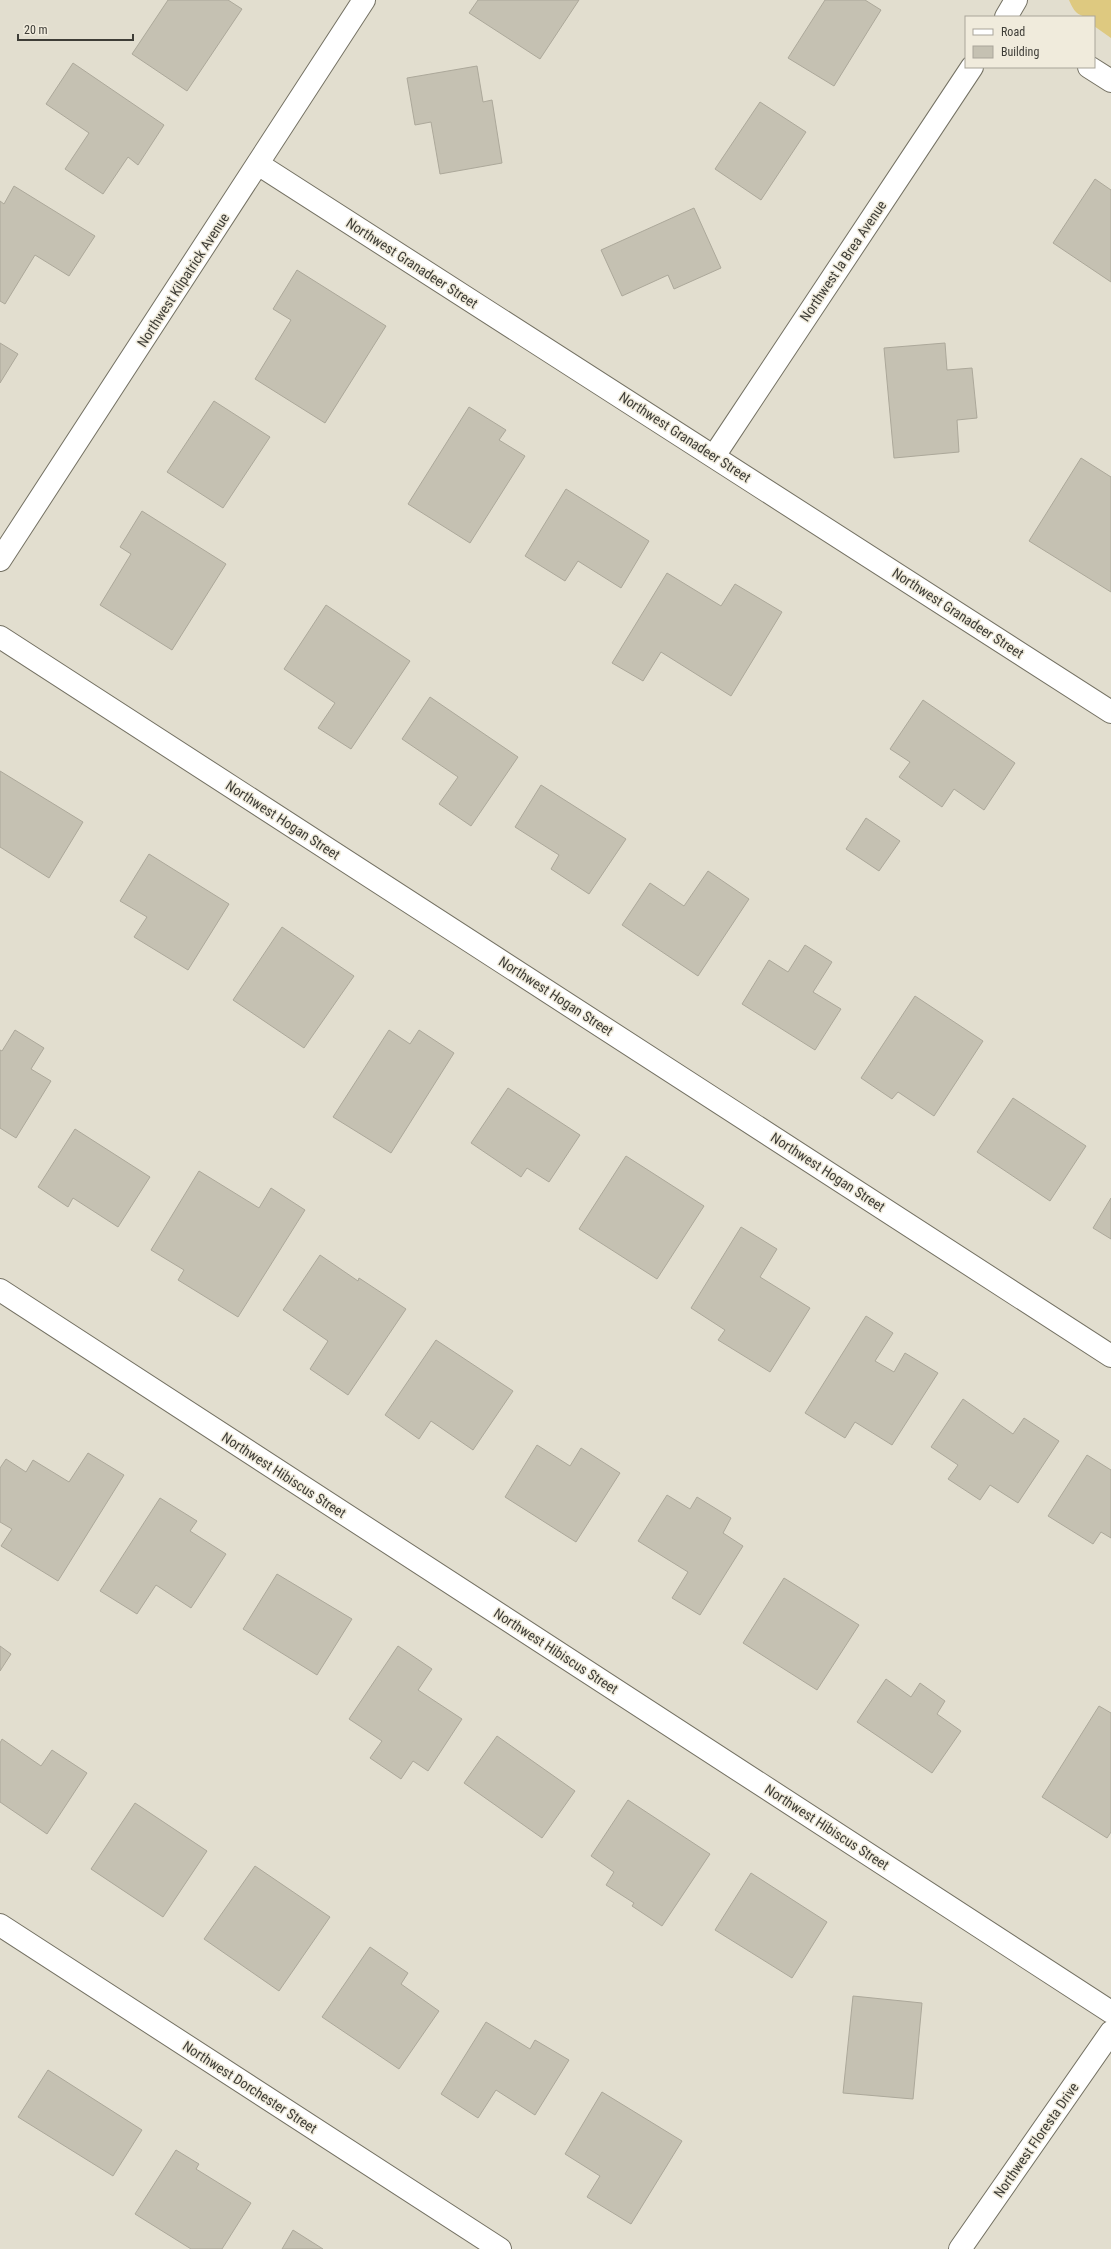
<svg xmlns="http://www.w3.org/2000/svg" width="1111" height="2249" font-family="'Roboto Condensed',sans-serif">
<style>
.green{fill:#dec980}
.building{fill:#c5c1b2;stroke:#aca89a}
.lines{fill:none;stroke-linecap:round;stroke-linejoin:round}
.street-casing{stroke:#747163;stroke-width:24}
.secondary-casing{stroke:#747163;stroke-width:24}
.street{stroke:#fff;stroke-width:22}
.secondary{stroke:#fff;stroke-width:22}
.labels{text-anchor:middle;stroke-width:3;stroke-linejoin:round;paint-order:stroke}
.street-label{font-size:14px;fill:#3e3d37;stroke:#f0ebdc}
</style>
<rect width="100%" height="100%" fill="#e2decf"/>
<!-- green -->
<path class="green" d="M 1069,0 L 1111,0 L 1111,38 L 1094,26 L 1094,17 C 1079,17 1075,14 1069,0 Z"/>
<!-- building -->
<g class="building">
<path d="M 168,0 L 228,0 L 242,9 L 187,91 L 132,54 Z"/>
<path d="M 478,0 L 579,0 L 540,59 L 469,13 Z"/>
<path d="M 825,0 L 865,0 L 881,10 L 834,86 L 788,58 Z"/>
<path d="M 73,63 L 164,125 L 138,165 L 128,157 L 103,194 L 65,169 L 89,133 L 46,104 Z"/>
<path d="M 477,66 L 483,102 L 492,100 L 502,163 L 440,174 L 431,122 L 415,125 L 407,78 Z"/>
<path d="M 760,102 L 806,132 L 761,200 L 715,169 Z"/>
<path d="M 1095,179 L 1111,190 L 1111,282 L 1053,243 Z"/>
<path d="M 14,186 L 95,236 L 69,276 L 35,255 L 5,304 L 0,301 L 0,201 L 4,204 Z"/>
<path d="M 694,208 L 721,268 L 674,289 L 668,275 L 622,296 L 601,250 Z"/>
<path d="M 297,270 L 386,326 L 325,423 L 255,379 L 291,320 L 273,309 Z"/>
<path d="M 0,343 L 18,354 L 0,383 Z"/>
<path d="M 945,343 L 947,370 L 972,368 L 977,418 L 957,420 L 959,452 L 894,458 L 884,348 Z"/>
<path d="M 214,401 L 270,437 L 223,508 L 167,472 Z"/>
<path d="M 469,407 L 506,430 L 499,440 L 525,456 L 470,543 L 408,504 Z"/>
<path d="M 1081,458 L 1111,477 L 1111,592 L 1029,541 Z"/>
<path d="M 566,489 L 649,541 L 621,588 L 578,561 L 565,581 L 525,556 Z"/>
<path d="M 142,511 L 226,564 L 172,650 L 100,605 L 131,554 L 120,547 Z"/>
<path d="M 667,573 L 721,606 L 735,584 L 782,612 L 731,696 L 661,652 L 643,681 L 612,663 Z"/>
<path d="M 326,605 L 410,661 L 351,749 L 318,728 L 335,703 L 284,669 Z"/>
<path d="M 430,697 L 518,757 L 471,826 L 439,804 L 458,777 L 402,739 Z"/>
<path d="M 923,700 L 1015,763 L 984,810 L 954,789 L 942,807 L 899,777 L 910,762 L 890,749 Z"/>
<path d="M 0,771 L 83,822 L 49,878 L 0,847 Z"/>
<path d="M 541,785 L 626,839 L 589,894 L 551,869 L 559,855 L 515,827 Z"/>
<path d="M 866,818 L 900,841 L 879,871 L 846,849 Z"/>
<path d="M 149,854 L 229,904 L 188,970 L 134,937 L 147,917 L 120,901 Z"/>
<path d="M 708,871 L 749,899 L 698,976 L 622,925 L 650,883 L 684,906 Z"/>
<path d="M 282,927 L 354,976 L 304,1048 L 233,1000 Z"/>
<path d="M 805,945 L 832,962 L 813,992 L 841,1009 L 815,1050 L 742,1004 L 769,960 L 788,972 Z"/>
<path d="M 915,996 L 983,1041 L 934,1116 L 898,1092 L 892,1099 L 861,1078 Z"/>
<path d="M 15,1030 L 44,1048 L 31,1069 L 51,1081 L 16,1138 L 0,1128 L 0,1050 L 2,1051 Z"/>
<path d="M 389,1030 L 410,1044 L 419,1030 L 454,1053 L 391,1153 L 333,1117 Z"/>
<path d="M 508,1088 L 580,1135 L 549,1182 L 527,1168 L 521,1177 L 471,1143 Z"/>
<path d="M 1013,1098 L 1086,1146 L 1050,1201 L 977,1152 Z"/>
<path d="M 75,1129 L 150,1177 L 118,1227 L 73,1198 L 68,1207 L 38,1187 Z"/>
<path d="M 626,1156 L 704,1206 L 657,1279 L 579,1229 Z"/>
<path d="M 199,1171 L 259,1208 L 271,1188 L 305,1210 L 238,1317 L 178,1280 L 184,1270 L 151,1250 Z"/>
<path d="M 1111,1198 L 1111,1239 L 1093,1228 Z"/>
<path d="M 741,1227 L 777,1249 L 760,1277 L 810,1308 L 770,1372 L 718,1340 L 725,1330 L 691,1308 Z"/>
<path d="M 320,1255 L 358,1281 L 359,1278 L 406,1309 L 348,1395 L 310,1369 L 328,1341 L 283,1310 Z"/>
<path d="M 866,1316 L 893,1333 L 875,1361 L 894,1372 L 905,1353 L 938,1373 L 892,1445 L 855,1422 L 845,1438 L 805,1413 Z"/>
<path d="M 436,1340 L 513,1391 L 473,1450 L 431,1421 L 419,1439 L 385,1415 Z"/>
<path d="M 963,1399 L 1013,1434 L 1024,1418 L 1059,1441 L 1018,1503 L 990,1485 L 980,1500 L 948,1479 L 958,1465 L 931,1447 Z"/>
<path d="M 537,1445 L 570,1466 L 581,1448 L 620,1473 L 576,1542 L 505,1497 Z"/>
<path d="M 88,1453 L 124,1475 L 58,1581 L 1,1546 L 12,1529 L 0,1522 L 0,1468 L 6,1459 L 26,1472 L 33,1460 L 69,1482 Z"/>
<path d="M 1087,1455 L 1111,1470 L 1111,1538 L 1101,1532 L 1093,1544 L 1048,1516 Z"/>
<path d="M 667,1495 L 690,1509 L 697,1497 L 731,1518 L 723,1533 L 743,1546 L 700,1615 L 672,1598 L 688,1572 L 638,1541 Z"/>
<path d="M 160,1498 L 197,1521 L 190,1531 L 226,1554 L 191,1608 L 156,1585 L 137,1614 L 100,1591 Z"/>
<path d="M 277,1574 L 352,1619 L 317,1675 L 243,1629 Z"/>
<path d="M 784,1578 L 859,1625 L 817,1690 L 743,1643 Z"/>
<path d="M 0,1646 L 11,1654 L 0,1671 Z"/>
<path d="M 398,1646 L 432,1669 L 418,1690 L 462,1719 L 428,1771 L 413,1761 L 401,1779 L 370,1758 L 382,1741 L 349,1719 Z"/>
<path d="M 886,1679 L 911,1697 L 920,1683 L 945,1701 L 937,1714 L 961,1731 L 932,1773 L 857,1722 Z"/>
<path d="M 1099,1706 L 1111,1713 L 1111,1832 L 1107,1838 L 1042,1797 Z"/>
<path d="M 497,1736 L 575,1791 L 542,1838 L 464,1783 Z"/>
<path d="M 2,1739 L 41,1766 L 52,1750 L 87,1773 L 47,1834 L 0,1802 L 0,1743 Z"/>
<path d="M 628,1800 L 710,1854 L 662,1926 L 632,1906 L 634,1903 L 606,1885 L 614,1872 L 591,1856 Z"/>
<path d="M 135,1803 L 207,1851 L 163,1917 L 91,1869 Z"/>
<path d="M 255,1866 L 330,1917 L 279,1991 L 204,1939 Z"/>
<path d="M 751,1873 L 827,1922 L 792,1978 L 715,1930 Z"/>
<path d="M 370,1947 L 408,1973 L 401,1984 L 439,2011 L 399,2069 L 322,2017 Z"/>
<path d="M 853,1996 L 922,2003 L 913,2099 L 843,2093 Z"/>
<path d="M 486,2022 L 530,2049 L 535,2040 L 569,2060 L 535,2115 L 496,2090 L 478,2118 L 441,2094 Z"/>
<path d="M 48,2070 L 142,2130 L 113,2176 L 18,2117 Z"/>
<path d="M 602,2092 L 682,2141 L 631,2224 L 587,2197 L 600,2176 L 565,2154 Z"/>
<path d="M 176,2150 L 199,2164 L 196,2169 L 251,2203 L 222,2249 L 191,2249 L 135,2214 Z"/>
<path d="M 293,2230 L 323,2249 L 282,2249 Z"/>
</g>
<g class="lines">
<defs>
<g id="street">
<path d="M 1006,17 L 1016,0"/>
<path d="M 1089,67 L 1111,81"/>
<path d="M 258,164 L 1111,712"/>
<path d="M 714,456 L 972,67"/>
<path d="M 0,560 L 364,0"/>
<path d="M 0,637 L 1111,1356"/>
<path d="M 0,1290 L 1111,2012"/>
<path d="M 0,1925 L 500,2249"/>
</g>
<path id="secondary" d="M 960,2249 L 1111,2032"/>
</defs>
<!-- street casing -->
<use href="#street" class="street-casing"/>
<!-- secondary casing -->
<use href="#secondary" class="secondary-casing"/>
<!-- street -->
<use href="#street" class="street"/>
<!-- secondary -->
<use href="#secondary" class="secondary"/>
</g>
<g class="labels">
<!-- street labels -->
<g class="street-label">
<text transform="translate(843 261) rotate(-56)" y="5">Northwest la Brea Avenue</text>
<text transform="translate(412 263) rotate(33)" y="5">Northwest Granadeer Street</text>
<text transform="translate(183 280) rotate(-57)" y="5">Northwest Kilpatrick Avenue</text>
<text transform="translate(685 437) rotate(33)" y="5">Northwest Granadeer Street</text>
<text transform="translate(958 613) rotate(33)" y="5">Northwest Granadeer Street</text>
<text transform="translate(283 820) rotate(33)" y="5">Northwest Hogan Street</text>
<text transform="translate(556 996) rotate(33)" y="5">Northwest Hogan Street</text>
<text transform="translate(828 1172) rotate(33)" y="5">Northwest Hogan Street</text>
<text transform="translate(284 1475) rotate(33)" y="5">Northwest Hibiscus Street</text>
<text transform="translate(556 1651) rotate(33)" y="5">Northwest Hibiscus Street</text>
<text transform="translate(827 1827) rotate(33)" y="5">Northwest Hibiscus Street</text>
<text transform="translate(250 2087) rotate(33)" y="5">Northwest Dorchester Street</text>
<text transform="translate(1036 2140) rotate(-55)" y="5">Northwest Floresta Drive</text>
</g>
</g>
<!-- legend -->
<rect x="965" y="16" width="130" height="52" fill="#f0ebdc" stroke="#a9a59a"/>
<rect x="973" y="29" width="20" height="6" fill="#ffffff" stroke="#a9a59a"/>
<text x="1001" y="36" font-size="12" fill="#3e3d37">Road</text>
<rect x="973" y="46" width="20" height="12" fill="#c5c1b2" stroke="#a9a59a"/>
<text x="1001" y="56" font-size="12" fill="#3e3d37">Building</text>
<!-- scale -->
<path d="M18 34v6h115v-6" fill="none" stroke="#3e3d37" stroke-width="2"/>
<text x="24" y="34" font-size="12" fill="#3e3d37" stroke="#f0ebdc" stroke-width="3" paint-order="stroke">20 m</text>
</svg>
